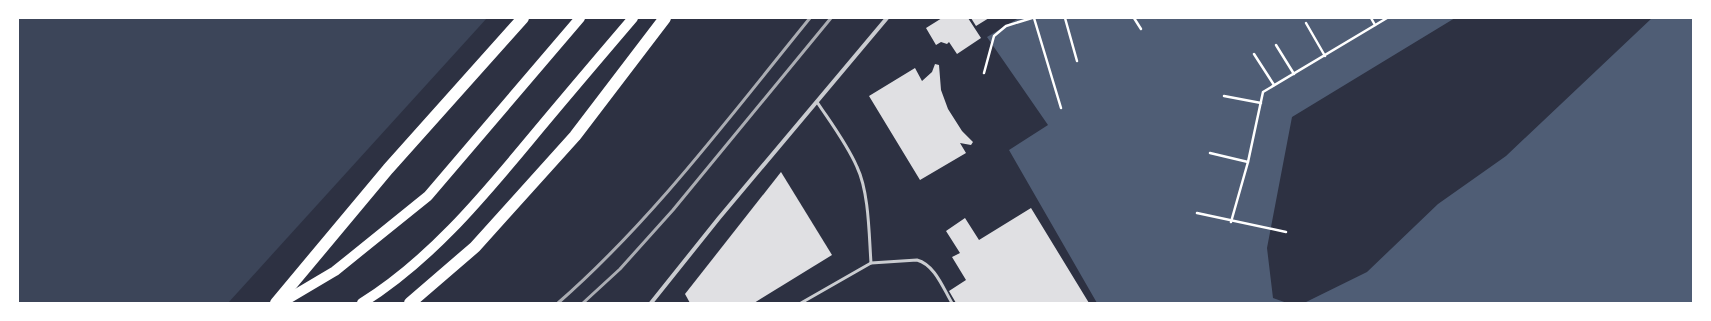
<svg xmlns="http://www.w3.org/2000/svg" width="1711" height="321" font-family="'Work Sans',sans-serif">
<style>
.green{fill:#3c4559}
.water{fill:#4f5d75}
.building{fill:#e0e0e3}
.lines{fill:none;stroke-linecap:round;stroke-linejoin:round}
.path{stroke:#fff;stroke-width:2.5}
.service{stroke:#caccd0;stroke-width:3}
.minor{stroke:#caccd0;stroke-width:4}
.primary{stroke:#fff;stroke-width:10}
.motorway{stroke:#fff;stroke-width:12}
.rail{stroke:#abadb3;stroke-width:3}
</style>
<rect width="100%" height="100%" fill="#2d3142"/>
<!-- green -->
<path class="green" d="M 18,18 L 487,18 L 228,303 L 18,303 Z"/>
<!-- water -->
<g class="water">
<path d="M 1019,18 L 1455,18 L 1292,117 L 1267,248 L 1273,298 L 1287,303 L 1097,303 L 1009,150 L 1048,125 L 987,37 Z"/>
<path d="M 1652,18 L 1693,18 L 1693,303 L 1304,303 L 1367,272 L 1438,204 L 1506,156 Z"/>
</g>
<!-- building -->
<g class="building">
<path d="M 942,18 L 968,18 L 981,38 L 957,54 L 949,42 L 947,44 L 941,42 L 936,45 L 926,28 Z"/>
<path d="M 971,18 L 989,18 L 976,26 Z"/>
<path d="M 935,64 L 939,65 L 941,90 L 948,109 L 962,131 L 973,142 L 971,145 L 960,143 L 966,153 L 920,180 L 869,96 L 915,68 L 922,81 L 932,72 Z"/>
<path d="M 781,172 L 832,255 L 754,303 L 690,303 L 685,294 Z"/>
<path d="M 1031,208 L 1089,303 L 956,303 L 949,291 L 966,280 L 952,257 L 960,253 L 946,231 L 965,218 L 979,240 Z"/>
</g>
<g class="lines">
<!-- path -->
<g class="path">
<path d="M 1034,18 L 1061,108"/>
<path d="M 1065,18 L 1077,61"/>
<path d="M 1134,18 L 1141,29"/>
<path d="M 1371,18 L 1375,25"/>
<path d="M 1306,23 L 1325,56"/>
<path d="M 1276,45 L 1294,74"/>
<path d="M 1254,54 L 1274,85"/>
<path d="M 984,73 L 994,36 L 1006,26 L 1032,18"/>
<path d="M 1224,96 L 1261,103"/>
<path d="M 1210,153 L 1248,162"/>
<path d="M 1197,213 L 1286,232"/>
<path d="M 1231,222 L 1248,162 L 1263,92 L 1387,18"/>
</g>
<!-- service -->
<g class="service">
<path d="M 817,102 C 831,123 847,144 857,167 C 869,192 869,235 871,263"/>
<path d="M 801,303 L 871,263 L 917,260 C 935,265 943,288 952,303"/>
</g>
<!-- minor -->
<path class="minor" d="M 651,303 L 719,218 L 887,18"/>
<!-- primary -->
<g class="primary">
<path d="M 281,303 L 335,271 L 428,196 L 580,18"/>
<path d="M 362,303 C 428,262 480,200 529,141 C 563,100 598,59 633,18"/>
</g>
<!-- motorway -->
<g class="motorway">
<path d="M 276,303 L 388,169 L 523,18"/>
<path d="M 410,303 L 475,247 L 575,136 L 665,18"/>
</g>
<!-- rail -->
<g class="rail">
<path d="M 558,303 C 652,221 731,115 810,18"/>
<path d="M 583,303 L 620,269 L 673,210 L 831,18"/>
</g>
</g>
<!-- border -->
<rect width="1711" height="321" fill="none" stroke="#ffffff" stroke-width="38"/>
</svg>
